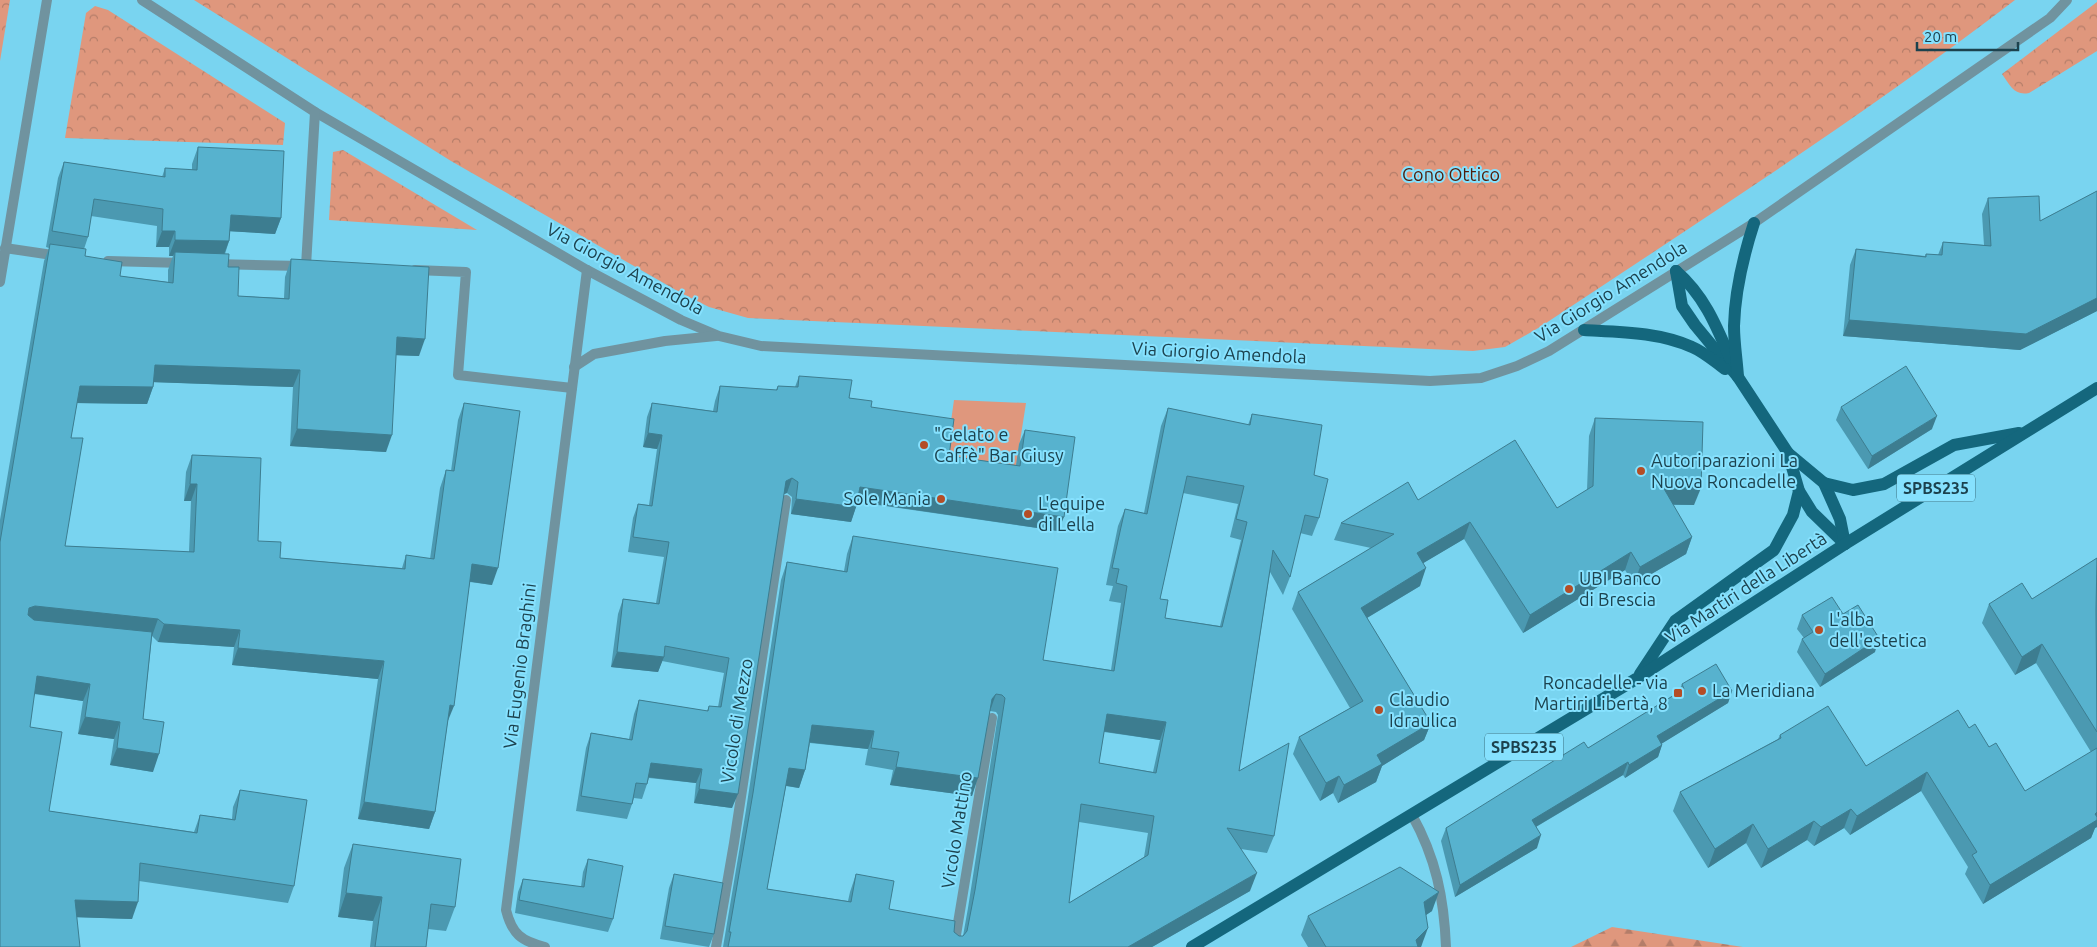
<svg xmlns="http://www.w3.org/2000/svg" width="2097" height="947" font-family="Ubuntu,sans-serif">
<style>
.green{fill:#df977d}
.forest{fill:url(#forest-firs)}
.park{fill:url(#park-crowns)}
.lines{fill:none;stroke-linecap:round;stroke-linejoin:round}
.street{stroke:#70939f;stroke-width:10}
.primary{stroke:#14677d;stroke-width:12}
.wall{fill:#4b99b1;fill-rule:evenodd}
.shaded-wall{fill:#3d7d90}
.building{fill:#57b2ce;stroke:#3d7d90;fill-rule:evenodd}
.poi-dot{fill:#b44d26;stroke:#86e1fe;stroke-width:2}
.labels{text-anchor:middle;stroke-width:4;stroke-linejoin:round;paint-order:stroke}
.shield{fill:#86e1fe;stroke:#3c7283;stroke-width:1}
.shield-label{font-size:16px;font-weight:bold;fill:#1c424e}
.park-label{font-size:18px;fill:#501e0b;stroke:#86e1fe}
.street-label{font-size:18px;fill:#1c424e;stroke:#86e1fe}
.poi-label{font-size:18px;fill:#1c424e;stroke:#86e1fe;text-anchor:start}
</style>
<defs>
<pattern id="forest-firs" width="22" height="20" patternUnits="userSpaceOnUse" patternTransform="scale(1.25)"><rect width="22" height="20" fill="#df977d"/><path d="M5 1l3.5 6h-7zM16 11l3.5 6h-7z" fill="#b47d69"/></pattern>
<pattern id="park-crowns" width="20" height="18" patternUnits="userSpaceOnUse" patternTransform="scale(1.25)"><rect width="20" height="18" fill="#df977d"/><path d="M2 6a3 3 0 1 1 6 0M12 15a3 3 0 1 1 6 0" fill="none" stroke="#b47d69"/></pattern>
</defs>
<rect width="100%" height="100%" fill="#79d4f0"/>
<!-- green -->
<path class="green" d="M 954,400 L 1026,403 L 1014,480 L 944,471 Z"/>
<!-- forest -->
<path class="forest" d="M 1612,927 L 1743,947 L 1571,947 Z"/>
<!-- park -->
<g class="park">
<path d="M 0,0 L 10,0 L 0,61 Z"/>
<path d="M 194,0 L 2015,0 C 1862,117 1700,221 1540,327 L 1505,347 L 1473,351 L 748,318 L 709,307 L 681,293 L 451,161 Z"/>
<path d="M 2097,2 L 2097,51 L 2029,93 C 2014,96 2010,85 2002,74 Z"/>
<path d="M 95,6 L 108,10 L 285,123 L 283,145 L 65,138 L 86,13 Z"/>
<path d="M 343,150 L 477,230 L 329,220 L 333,152 Z"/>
</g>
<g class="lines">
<!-- street -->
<g class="street">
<path d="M 142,0 L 315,112 L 587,270 L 681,320 L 719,336 L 761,346 L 1430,381 L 1481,378 L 1517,366 L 1549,351 L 1754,223 L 2050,18 L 2067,0"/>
<path d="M 5,248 L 59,256"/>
<path d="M 108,261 L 183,263"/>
<path d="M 215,264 L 301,266"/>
<path d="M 313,266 L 306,266 L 315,112"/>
<path d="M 415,270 L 466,272 L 458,375 L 572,388"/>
<path d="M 0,282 L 47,0"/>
<path d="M 574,367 L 594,354 L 665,341 L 716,336"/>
<path d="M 1412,815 C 1436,858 1444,898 1446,947"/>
<path d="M 545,947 C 521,941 512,934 506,910 L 587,270"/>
<path d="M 716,947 L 734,843 L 786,500"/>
<path d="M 954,947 L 992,718"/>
</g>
<!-- primary -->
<g class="primary">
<path d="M 1676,271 L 1682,306 L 1695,325 L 1738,377 L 1788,453 L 1799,491 L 1812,512 L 1845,544"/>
<path d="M 1676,271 C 1706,297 1718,330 1733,365"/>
<path d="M 1584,330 C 1620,332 1659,332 1692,347 C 1704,352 1715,362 1725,369"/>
<path d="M 1738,377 C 1737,360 1734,343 1734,326 C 1735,290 1743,257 1754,223"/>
<path d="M 1788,453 L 1824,483 L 1840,519 L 1845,544"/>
<path d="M 1824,483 L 1853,490 L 1884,484 L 1954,445 L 2019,433"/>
<path d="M 1640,674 L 1675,621 L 1774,550 L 1793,515 L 1799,491"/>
<path d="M 1192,947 L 1636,679 L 1845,544 L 2097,388"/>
</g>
</g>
<!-- wall -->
<g class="wall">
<path d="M 198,147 L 281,218 L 275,234 L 230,231 L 229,241 L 225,254 L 228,267 L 238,296 L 284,298 L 285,277 L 291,259 L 419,356 L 396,355 L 386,452 L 290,446 L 293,387 L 154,382 L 153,387 L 147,404 L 77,403 L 71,438 L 65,546 L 189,552 L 191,501 L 184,501 L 186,472 L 192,455 L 258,541 L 280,558 L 402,568 L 406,555 L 430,559 L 440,488 L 446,470 L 451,471 L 458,420 L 464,403 L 492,585 L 470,582 L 448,720 L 435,812 L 429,829 L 358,819 L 378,679 L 232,665 L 234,647 L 158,642 L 152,636 L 143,719 L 153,772 L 110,765 L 114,739 L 78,734 L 83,701 L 34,694 L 30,727 L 49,811 L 194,832 L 200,815 L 232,819 L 233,807 L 240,790 L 294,886 L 288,903 L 139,881 L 132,919 L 77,917 L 0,947 L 0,520 L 44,261 L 49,248 L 46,247 L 58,178 L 64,162 L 162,177 L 165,168 L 192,170 L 192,164 ZM 91,216 L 157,226 L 156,247 L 169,247 L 169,256 L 173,256 L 168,270 L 168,282 L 120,276 L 85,256 L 84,249 L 88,237 Z"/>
<path d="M 2097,191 L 2097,311 L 2020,350 L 1843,336 L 1850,265 L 1856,249 L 1925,256 L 1926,254 L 1938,255 L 1943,242 L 1984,245 L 1982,214 L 1988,198 L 2040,221 Z"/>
<path d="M 799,376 L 871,407 L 949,456 L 1016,465 L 1019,444 L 1025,430 L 1058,531 L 857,502 L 856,507 L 851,522 L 791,514 L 792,497 L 787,493 L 784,494 L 732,808 L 694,803 L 696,783 L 649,778 L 642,799 L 634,798 L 627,819 L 576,811 L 586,748 L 591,733 L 629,739 L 634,714 L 639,700 L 707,711 L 709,706 L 718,707 L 724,673 L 662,661 L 658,672 L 611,667 L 618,614 L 623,599 L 656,603 L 664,557 L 628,552 L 633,518 L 638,504 L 649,505 L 657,449 L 643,447 L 647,417 L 652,403 L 713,411 L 715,401 L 720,386 L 776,390 L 778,386 L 795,387 Z"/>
<path d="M 1841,407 L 1932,429 L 1868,469 L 1836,420 Z"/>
<path d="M 1168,408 L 1248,425 L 1252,414 L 1314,475 L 1319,518 L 1312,536 L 1300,533 L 1290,577 L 1283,595 L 1270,572 L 1239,771 L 1274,836 L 1267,853 L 1241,849 L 1250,891 L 1152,947 L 723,947 L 746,810 L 781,580 L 787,562 L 844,571 L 847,554 L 853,536 L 1043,660 L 1111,670 L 1121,603 L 1109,601 L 1113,586 L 1106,585 L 1118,526 L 1125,509 L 1144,513 L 1161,426 ZM 1183,493 L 1238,504 L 1230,537 L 1241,540 L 1220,626 L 1165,618 L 1160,599 ZM 990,711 L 996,712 L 998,715 L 968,908 L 963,936 L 959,936 L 954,932 L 889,909 L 856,874 L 850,892 L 848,901 L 767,889 L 786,786 L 799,788 L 805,770 L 810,743 L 868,749 L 865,765 L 893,770 L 890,785 L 972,796 ZM 1104,732 L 1160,740 L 1153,772 L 1099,763 ZM 1079,822 L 1148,833 L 1144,857 L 1069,903 Z"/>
<path d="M 1595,418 L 1694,505 L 1673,505 L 1692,537 L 1686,554 L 1634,584 L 1625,570 L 1523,633 L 1464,539 L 1423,563 L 1420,586 L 1367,618 L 1431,723 L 1424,740 L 1382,766 L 1376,782 L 1338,803 L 1333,793 L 1320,801 L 1293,754 L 1299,737 L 1350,708 L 1292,609 L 1298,592 L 1371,548 L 1334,540 L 1341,523 L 1418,500 L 1557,508 L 1587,490 L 1589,436 Z"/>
<path d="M 2097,558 L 2097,827 L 2095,828 L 2091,838 L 1983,904 L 1965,874 L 1968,867 L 1921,791 L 1850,835 L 1844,828 L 1814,846 L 1807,840 L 1761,868 L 1746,843 L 1708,868 L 1673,811 L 1680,792 L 1778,739 L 1780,735 L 1866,766 L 1969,728 L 1989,747 L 2025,791 L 2091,752 L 2036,663 L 2015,675 L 1982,623 L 1989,604 L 2032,599 Z"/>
<path d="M 1843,614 L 1875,652 L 1820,687 L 1797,652 L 1802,639 L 1804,638 L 1797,629 L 1802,615 Z"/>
<path d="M 1682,684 L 1732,691 L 1728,703 L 1662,743 L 1662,745 L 1658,757 L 1625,778 L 1623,775 L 1536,827 L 1537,848 L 1455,897 L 1441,841 L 1446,828 L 1588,748 L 1678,693 Z"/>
<path d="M 353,844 L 455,907 L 446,931 L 428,929 L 426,947 L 370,947 L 373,921 L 338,917 L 344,868 Z"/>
<path d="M 588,859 L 613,919 L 608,932 L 515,913 L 518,892 L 523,879 L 581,887 L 583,872 Z"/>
<path d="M 674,874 L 714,934 L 709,947 L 660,939 L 669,888 Z"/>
<path d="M 1432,911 L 1426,915 L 1421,947 L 1308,947 L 1301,935 L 1308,916 Z"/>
</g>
<!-- shaded-wall -->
<g class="shaded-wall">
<path d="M 231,215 L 281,218 L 275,234 L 225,231 Z"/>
<path d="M 162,231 L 175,231 L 169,247 L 156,247 Z"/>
<path d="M 175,240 L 229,241 L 223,257 L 175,252 L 173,256 L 169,256 Z"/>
<path d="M 2097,298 L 2097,311 L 2020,350 L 1843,336 L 1849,320 Z"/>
<path d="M 397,337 L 425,339 L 419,356 L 391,355 Z"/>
<path d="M 155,365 L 300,370 L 293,387 L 149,382 Z"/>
<path d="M 80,386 L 153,387 L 147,404 L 74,403 Z"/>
<path d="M 1937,416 L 1932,429 L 1868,469 L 1872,456 Z"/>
<path d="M 297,429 L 392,435 L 386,452 L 290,446 Z"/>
<path d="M 648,433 L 662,435 L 657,449 L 643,447 Z"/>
<path d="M 792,478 L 787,493 L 781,495 L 786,481 Z"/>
<path d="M 190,484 L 197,484 L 191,501 L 184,501 Z"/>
<path d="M 860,487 L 1064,517 L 1058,531 L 854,501 Z"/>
<path d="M 1663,487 L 1701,488 L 1694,505 L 1656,504 Z"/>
<path d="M 796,499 L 856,507 L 851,522 L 791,514 Z"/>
<path d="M 1470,522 L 1464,539 L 1410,571 L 1417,553 Z"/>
<path d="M 1692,537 L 1686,554 L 1634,584 L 1640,567 Z"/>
<path d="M 1631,552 L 1625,570 L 1523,633 L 1530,615 Z"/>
<path d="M 472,564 L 498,568 L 492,585 L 466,581 Z"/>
<path d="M 1426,568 L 1420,586 L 1355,625 L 1361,608 Z"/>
<path d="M 35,606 L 158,619 L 152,636 L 23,626 L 29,608 Z"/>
<path d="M 164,624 L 240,630 L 234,647 L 158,642 Z"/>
<path d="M 1879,638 L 1875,652 L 1820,687 L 1825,674 Z"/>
<path d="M 2042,644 L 2036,663 L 2015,675 L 2022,657 Z"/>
<path d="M 238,648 L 384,661 L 378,679 L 232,665 Z"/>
<path d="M 617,652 L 664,657 L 658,672 L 611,667 Z"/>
<path d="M 37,676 L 90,684 L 83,701 L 31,693 Z"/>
<path d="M 1732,691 L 1728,703 L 1653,749 L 1657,736 Z"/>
<path d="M 996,694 L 990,711 L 985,717 L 992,699 Z"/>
<path d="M 450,705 L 454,706 L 447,723 Z"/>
<path d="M 1107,714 L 1166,722 L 1160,740 L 1101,731 Z"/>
<path d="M 85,717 L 120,722 L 114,739 L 78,734 Z"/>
<path d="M 1431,723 L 1424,740 L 1382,766 L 1376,782 L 1338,803 L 1344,785 L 1377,755 Z"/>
<path d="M 812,725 L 874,731 L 868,749 L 806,742 Z"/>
<path d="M 1662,745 L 1658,757 L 1625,778 L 1629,765 Z"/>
<path d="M 117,748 L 159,754 L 153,772 L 110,765 Z"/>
<path d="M 1628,762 L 1623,775 L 1527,832 L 1532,820 Z"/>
<path d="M 651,763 L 702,769 L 696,783 L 646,777 Z"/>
<path d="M 896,767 L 978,778 L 972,796 L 890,785 Z"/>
<path d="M 789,768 L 805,770 L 799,788 L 782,785 Z"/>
<path d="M 1927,772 L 1921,791 L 1850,835 L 1857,816 Z"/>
<path d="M 1339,776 L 1333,793 L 1320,801 L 1326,783 Z"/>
<path d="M 699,789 L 738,794 L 732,808 L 694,803 Z"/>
<path d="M 364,802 L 435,812 L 429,829 L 358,819 Z"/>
<path d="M 1851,809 L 1844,828 L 1814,846 L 1821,827 Z"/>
<path d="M 2097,812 L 2097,827 L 2095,828 L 2091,838 L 1983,904 L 1990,885 Z"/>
<path d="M 1814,821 L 1807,840 L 1761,868 L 1768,849 Z"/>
<path d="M 1753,824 L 1746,843 L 1708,868 L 1715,849 Z"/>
<path d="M 1541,835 L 1537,848 L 1455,897 L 1460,885 Z"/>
<path d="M 1257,873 L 1250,891 L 1152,947 L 1128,947 Z"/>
<path d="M 1439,892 L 1432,911 L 1417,921 L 1424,902 Z"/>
<path d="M 346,893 L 382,897 L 373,921 L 338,917 Z"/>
<path d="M 75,900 L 138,902 L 132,919 L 69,917 Z"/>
<path d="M 1428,928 L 1421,947 L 1413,947 L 1416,940 Z"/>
</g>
<!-- building -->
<g class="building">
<path d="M 198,147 L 284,151 L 281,218 L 231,215 L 229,241 L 175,240 L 175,231 L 162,231 L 163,209 L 94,199 L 88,237 L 52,231 L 64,162 L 165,177 L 165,168 L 197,170 Z"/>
<path d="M 2097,191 L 2097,298 L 2026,334 L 1849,320 L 1856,249 L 1926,257 L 1926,254 L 1942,255 L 1943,242 L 1991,246 L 1988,198 L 2039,196 L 2040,221 Z"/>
<path d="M 50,244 L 86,249 L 85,256 L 122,262 L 120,276 L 173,283 L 175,252 L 229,254 L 228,267 L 239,267 L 238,296 L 289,299 L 291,259 L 429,267 L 425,339 L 397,337 L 392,435 L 297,429 L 300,370 L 155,365 L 153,387 L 80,386 L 71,438 L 83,438 L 65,546 L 194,552 L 197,484 L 190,484 L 192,455 L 261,458 L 258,541 L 281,542 L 280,558 L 405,569 L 406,555 L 434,559 L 446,470 L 454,471 L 464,403 L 520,411 L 498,568 L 472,564 L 454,706 L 450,705 L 435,812 L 364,802 L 384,661 L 238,648 L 240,630 L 164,624 L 158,619 L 35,606 L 29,608 L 28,615 L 34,620 L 152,632 L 143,719 L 164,722 L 159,754 L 117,748 L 120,722 L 85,717 L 90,684 L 37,676 L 30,727 L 62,732 L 49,811 L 197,833 L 200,815 L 235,820 L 240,790 L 307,800 L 294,886 L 140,863 L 138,902 L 75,900 L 80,947 L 0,947 L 0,542 Z"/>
<path d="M 1906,366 L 1937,416 L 1872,456 L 1841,407 Z"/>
<path d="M 799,376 L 852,380 L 849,398 L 872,401 L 871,407 L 954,419 L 949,456 L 1020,466 L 1025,430 L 1075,437 L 1064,517 L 860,487 L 856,507 L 796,499 L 798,482 L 792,478 L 786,481 L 738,794 L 699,789 L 702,769 L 651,763 L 647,784 L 636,783 L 632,804 L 581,796 L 591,733 L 632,740 L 639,700 L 708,711 L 709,706 L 721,707 L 729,658 L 665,646 L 664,657 L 617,652 L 623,599 L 659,604 L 669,542 L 633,537 L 638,504 L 652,506 L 662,435 L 648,433 L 652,403 L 717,412 L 720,386 L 777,390 L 778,386 L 798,387 Z"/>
<path d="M 1168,408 L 1250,425 L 1252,414 L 1322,425 L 1314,475 L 1328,479 L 1319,518 L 1305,515 L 1290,577 L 1273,550 L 1239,771 L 1289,743 L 1274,836 L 1227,828 L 1257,873 L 1128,947 L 728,947 L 731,932 L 729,932 L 753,793 L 787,562 L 847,572 L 853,536 L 1058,568 L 1043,660 L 1114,671 L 1127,586 L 1116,583 L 1119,569 L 1112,568 L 1125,509 L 1147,514 ZM 1187,476 L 1244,486 L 1236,519 L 1247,522 L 1222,627 L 1165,618 L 1168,600 L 1160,599 ZM 996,694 L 1002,695 L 1005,698 L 975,890 L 967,931 L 963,936 L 959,936 L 954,932 L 955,921 L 889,909 L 894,881 L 856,874 L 851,902 L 767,889 L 789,768 L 805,770 L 812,725 L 874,731 L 871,748 L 899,752 L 896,767 L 978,778 L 992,699 ZM 1107,714 L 1166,722 L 1156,773 L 1099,763 ZM 1081,804 L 1154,816 L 1148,855 L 1069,903 Z"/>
<path d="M 1595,418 L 1703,422 L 1701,488 L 1663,487 L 1692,537 L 1640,567 L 1631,552 L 1530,615 L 1470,522 L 1417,553 L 1426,568 L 1361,608 L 1431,723 L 1377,755 L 1382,764 L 1344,785 L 1339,776 L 1326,783 L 1299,737 L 1363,701 L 1298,592 L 1394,534 L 1341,523 L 1408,482 L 1418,500 L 1515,440 L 1557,508 L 1593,486 Z"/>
<path d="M 2097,558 L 2096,610 L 2097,732 L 2042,644 L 2022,657 L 1989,604 L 2022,583 L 2032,599 Z"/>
<path d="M 1832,597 L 1843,614 L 1858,605 L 1879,638 L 1825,674 L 1802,639 L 1813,632 L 1802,615 Z"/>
<path d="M 1716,664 L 1732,691 L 1657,736 L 1662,745 L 1629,765 L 1628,762 L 1532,820 L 1541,835 L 1460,885 L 1446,828 L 1584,742 L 1588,748 L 1684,689 L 1682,684 Z"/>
<path d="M 1828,706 L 1866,766 L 1958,710 L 1969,728 L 1975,724 L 1989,747 L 1996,743 L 2025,791 L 2097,748 L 2097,812 L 2095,814 L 2097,817 L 2097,820 L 1990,885 L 1972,855 L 1977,852 L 1927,772 L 1857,816 L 1851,809 L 1821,827 L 1814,821 L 1768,849 L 1753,824 L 1715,849 L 1680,792 L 1781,738 L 1780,735 Z"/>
<path d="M 353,844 L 461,859 L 455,907 L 431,904 L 426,947 L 375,947 L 382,897 L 346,893 Z"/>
<path d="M 588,859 L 623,866 L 613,919 L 519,900 L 523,879 L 584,887 Z"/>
<path d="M 1400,867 L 1439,892 L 1424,902 L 1428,928 L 1416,940 L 1418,947 L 1326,947 L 1308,916 Z"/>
<path d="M 674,874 L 723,883 L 714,934 L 665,926 Z"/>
</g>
<!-- markers -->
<g class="poi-dot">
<circle cx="924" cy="445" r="5"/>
<circle cx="1641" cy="471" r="5"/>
<circle cx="941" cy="499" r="5"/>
<circle cx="1028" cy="514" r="5"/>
<circle cx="1569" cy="589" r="5"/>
<circle cx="1819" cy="630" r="5"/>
<circle cx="1702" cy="691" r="5"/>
<rect x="1673" y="688" width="10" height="10" rx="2.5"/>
<circle cx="1379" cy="710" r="5"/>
</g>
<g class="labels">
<!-- shield labels -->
<g class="shield">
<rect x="1897" y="474.5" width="78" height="27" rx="4"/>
<rect x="1485" y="733.5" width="78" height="27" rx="4"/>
</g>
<g class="shield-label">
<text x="1936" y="494">SPBS235</text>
<text x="1524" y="753">SPBS235</text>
</g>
<!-- park labels -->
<g class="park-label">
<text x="1451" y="181">Cono Ottico</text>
</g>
<!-- street labels -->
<g class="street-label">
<text transform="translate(625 269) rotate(28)" y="6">Via Giorgio Amendola</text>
<text transform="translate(1611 292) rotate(-32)" y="6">Via Giorgio Amendola</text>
<text transform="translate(1219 353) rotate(3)" y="6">Via Giorgio Amendola</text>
<text transform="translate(1746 588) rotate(-33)" y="6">Via Martiri della Libertà</text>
<text transform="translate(520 666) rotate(-83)" y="6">Via Eugenio Braghini</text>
<text transform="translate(737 721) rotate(-81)" y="6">Vicolo di Mezzo</text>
<text transform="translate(957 830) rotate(-81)" y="6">Vicolo Mattino</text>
</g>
<!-- poi labels -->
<g class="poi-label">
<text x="934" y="441">"Gelato e<tspan x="934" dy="21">Caffè" Bar Giusy</tspan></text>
<text x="1651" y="467">Autoriparazioni La<tspan x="1651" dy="21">Nuova Roncadelle</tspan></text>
<text x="931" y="505" text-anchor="end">Sole Mania</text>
<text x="1038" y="510">L'equipe<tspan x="1038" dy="21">di Lella</tspan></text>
<text x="1579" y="585">UBI Banco<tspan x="1579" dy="21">di Brescia</tspan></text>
<text x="1829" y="626">L'alba<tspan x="1829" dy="21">dell'estetica</tspan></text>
<text x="1668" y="689" text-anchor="end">Roncadelle - via<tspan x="1668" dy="21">Martiri Libertà, 8</tspan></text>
<text x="1712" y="697">La Meridiana</text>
<text x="1389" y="706">Claudio<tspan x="1389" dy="21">Idraulica</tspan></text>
</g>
</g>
<!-- scale -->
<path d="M1917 42v8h101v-8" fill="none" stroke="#1c424e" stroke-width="2.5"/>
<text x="1924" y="42" font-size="15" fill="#1c424e" stroke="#86e1fe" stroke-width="4" paint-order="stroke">20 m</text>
</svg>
